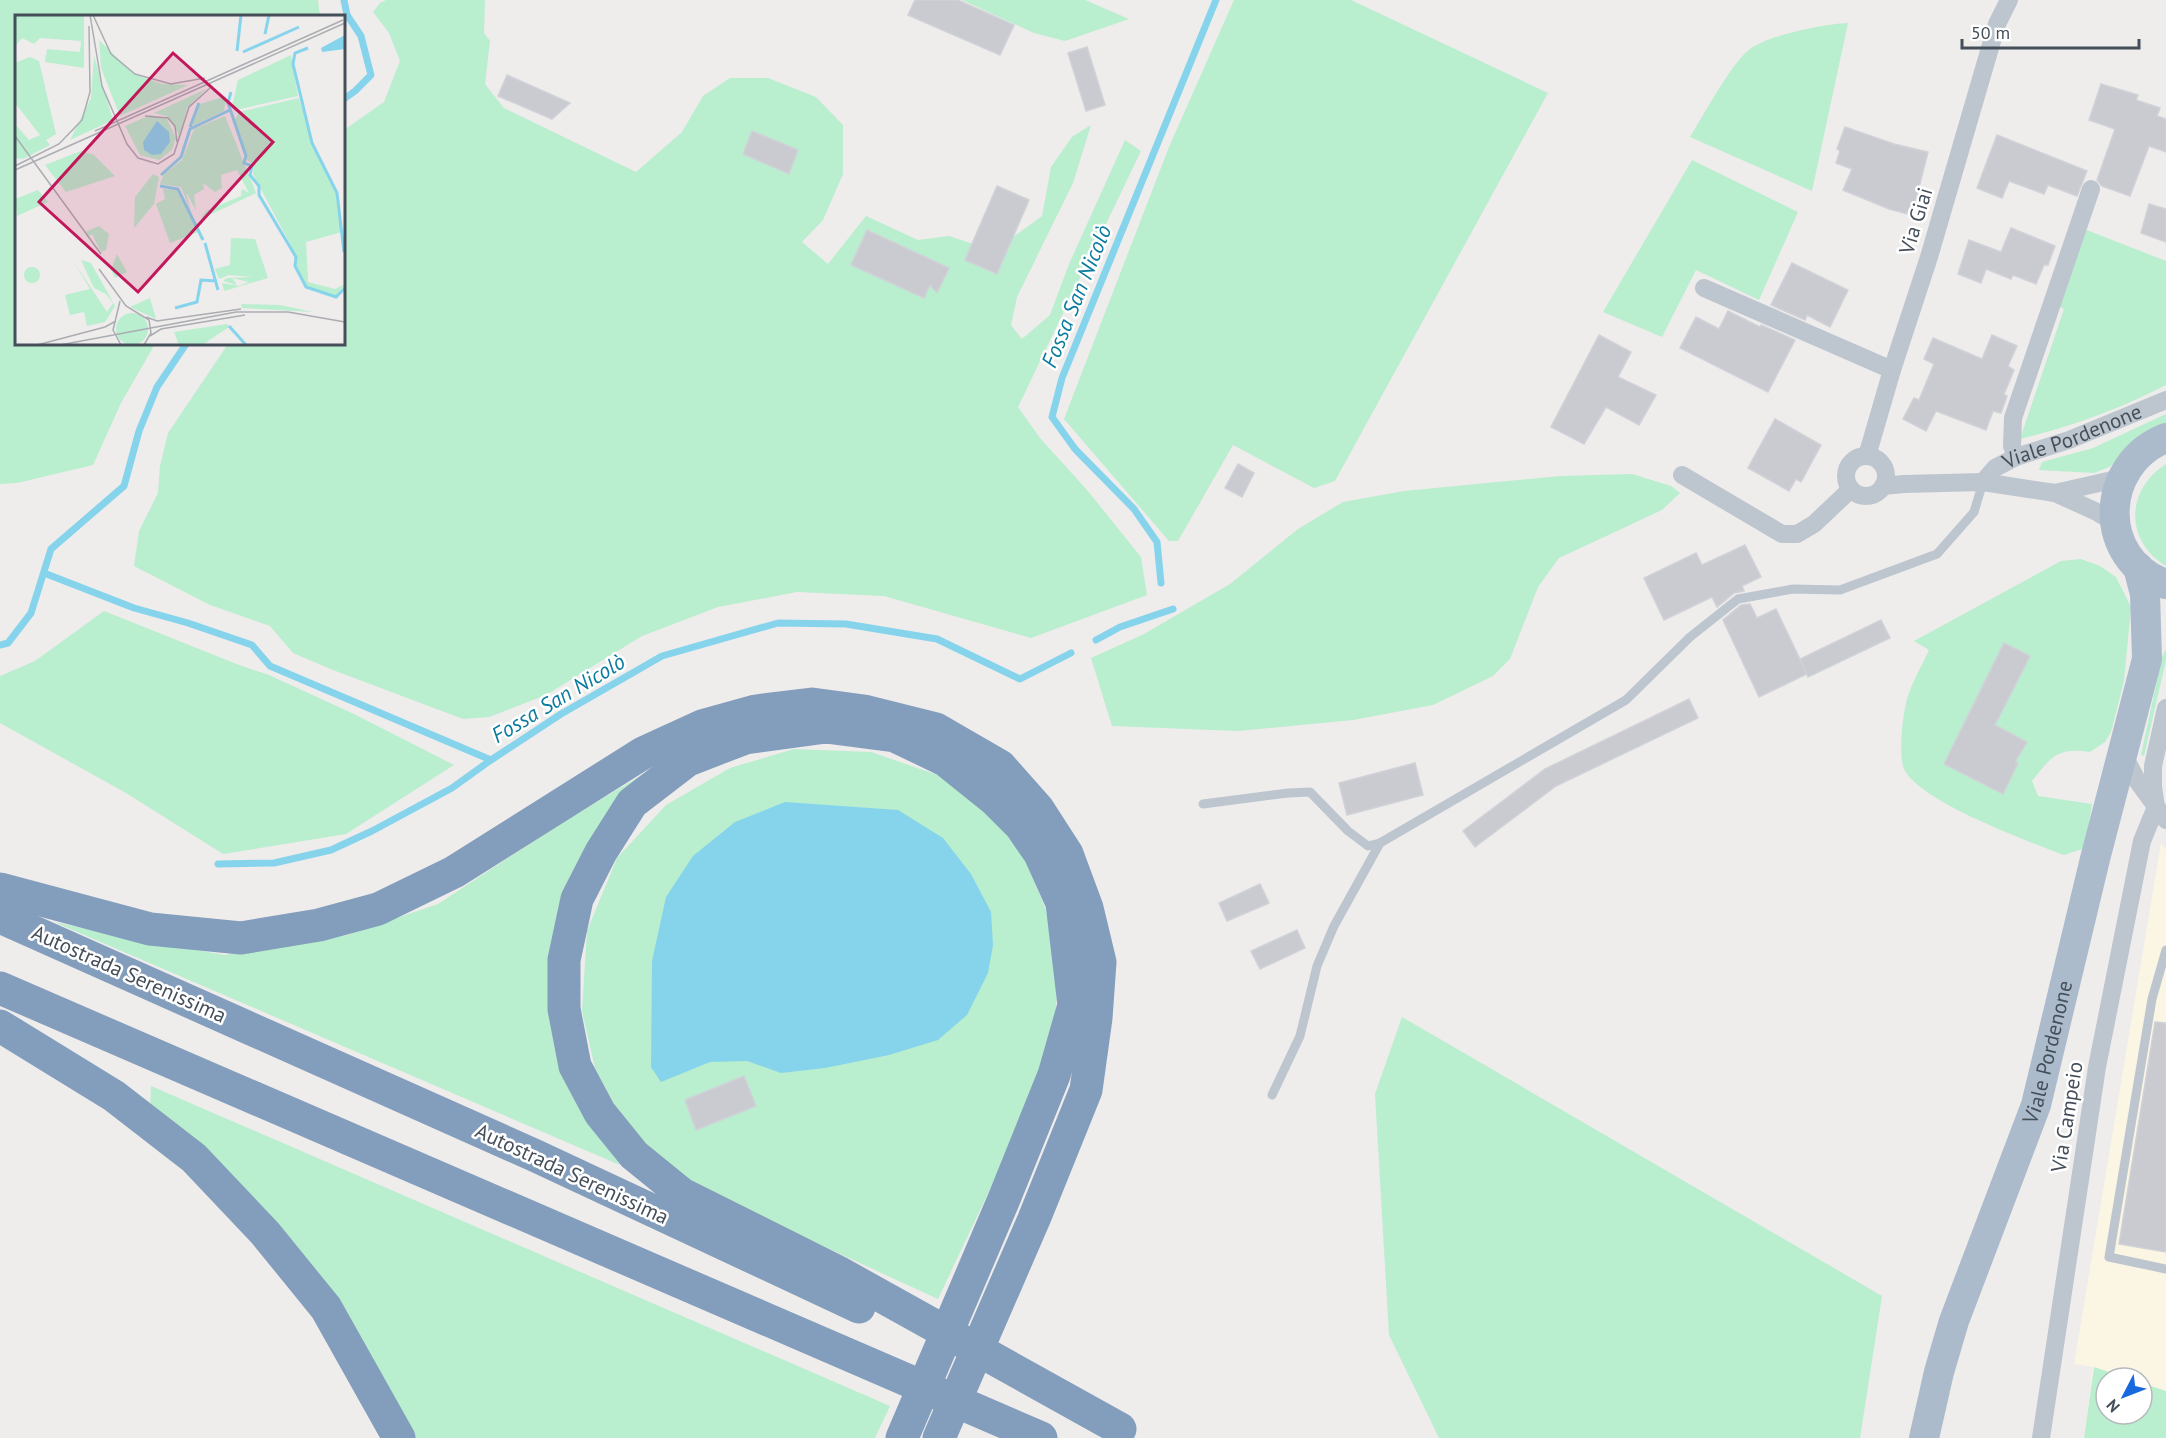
<svg xmlns="http://www.w3.org/2000/svg" width="2166" height="1438" font-family="'PT Sans',sans-serif">
<style>
.commercial{fill:#fbf5e4;fill-rule:evenodd}
.green{fill:#b9eecf}
.water{fill:#86d4ec}
.lines{fill:none;stroke-linecap:round;stroke-linejoin:round}
.stream{stroke:#86d4ec;stroke-width:7}
.building{fill:#c9cbd1;stroke:#d0d2d8;stroke-width:1.5}
.service{stroke:#bdc6cf;stroke-width:9}
.minor{stroke:#bdc6cf;stroke-width:18}
.primary{stroke:#abbbcc;stroke-width:30}
.motorway{stroke:#839dbc;stroke-width:33}
.labels{text-anchor:middle;stroke-width:5;stroke-linejoin:round;paint-order:stroke}
.street-label{font-size:21px;fill:#454f5a;stroke:#fff}
.water-label{font-size:22px;font-style:italic;fill:#0b7c9f;stroke:#fff}
.inset-river{fill:none;stroke:#86d4ec;stroke-width:3}
.inset-road{fill:none;stroke:#abadb2;stroke-width:1.5}
.view{fill:#c2185b;fill-opacity:0.15;stroke:#c2185b;stroke-width:3}
.inset-edge{fill:none;stroke:#454f5a;stroke-width:3}
</style>
<rect width="100%" height="100%" fill="#efecec"/>
<!-- commercial -->
<path class="commercial" d="M 2161,843 L 2166,850 L 2166,1438 L 2084,1438 L 2093,1367 L 2074,1364 ZM 2106,1378 L 2142,1378 L 2142,1414 L 2106,1414 Z"/>
<!-- green -->
<g class="green">
<path d="M 0,0 L 318,0 L 319,10 L 321,16 L 16,16 L 16,344 L 155,344 L 121,403 L 93,465 L 17,483 L 0,484 Z"/>
<path d="M 386,0 L 485,0 L 484,33 L 490,41 L 485,84 L 504,108 L 636,172 L 682,132 L 703,96 L 730,78 L 768,78 L 816,97 L 843,125 L 843,174 L 823,220 L 802,242 L 828,264 L 866,216 L 918,240 L 949,236 L 994,251 L 1042,216 L 1051,167 L 1072,137 L 1091,125 L 1073,183 L 1017,297 L 1011,325 L 1022,339 L 1050,315 L 1069,264 L 1125,140 L 1141,151 L 1018,407 L 1040,438 L 1087,490 L 1141,557 L 1147,595 L 1031,638 L 884,596 L 797,592 L 718,607 L 642,636 L 546,695 L 489,717 L 463,719 L 333,670 L 293,653 L 270,626 L 210,605 L 134,566 L 139,531 L 158,493 L 160,466 L 168,433 L 228,344 L 344,344 L 344,130 L 384,102 L 400,61 L 389,33 L 373,12 L 380,3 Z"/>
<path d="M 962,0 L 1085,0 L 1129,19 L 1065,41 L 1034,33 Z"/>
<path d="M 1234,0 L 1351,0 L 1548,93 L 1335,481 L 1314,488 L 1233,445 L 1178,541 L 1169,541 L 1064,419 L 1169,147 Z"/>
<path d="M 1848,23 L 1812,191 L 1690,137 C 1703,116 1732,62 1750,49 C 1768,35 1825,24 1848,23 Z"/>
<path d="M 1692,160 L 1798,212 L 1759,300 L 1696,270 L 1662,337 L 1603,312 Z"/>
<path d="M 2084,229 L 2166,261 L 2166,385 C 2120,409 2070,427 2020,439 L 2064,309 L 2058,306 Z"/>
<path d="M 2166,414 L 2166,426 L 2109,467 L 2094,473 L 2039,470 L 2042,462 L 2093,448 Z"/>
<path d="M 2166,464 L 2166,566 C 2125,541 2125,490 2166,464 Z"/>
<path d="M 1632,474 L 1671,486 L 1680,493 L 1662,510 L 1559,558 L 1538,587 L 1510,659 L 1493,676 L 1433,705 L 1353,720 L 1238,731 L 1112,726 L 1091,658 L 1144,634 L 1230,584 L 1298,529 L 1343,502 L 1404,491 L 1561,476 Z"/>
<path d="M 2081,559 L 2100,566 L 2116,577 L 2131,607 L 2124,681 L 2111,732 L 2105,742 L 2090,752 C 2057,747 2051,757 2032,781 L 2038,796 L 2092,804 L 2085,848 L 2064,855 C 2028,841 1920,802 1904,769 C 1898,755 1903,710 1908,696 C 1913,681 1922,665 1929,650 L 1914,641 L 2061,561 Z"/>
<path d="M 104,611 L 239,665 L 269,675 L 354,714 L 454,765 L 346,834 L 223,854 L 126,793 L 0,723 L 0,676 L 35,661 Z"/>
<path d="M 2166,649 L 2166,660 L 2144,756 L 2141,755 L 2162,657 Z"/>
<path d="M 794,749 L 871,752 L 958,782 L 1004,829 L 1027,863 L 1046,910 L 1058,973 L 1055,1025 L 1027,1111 L 938,1299 L 673,1177 L 631,1136 L 595,1068 L 582,1011 L 587,931 L 617,858 L 666,805 L 730,768 Z"/>
<path d="M 667,760 L 568,899 L 578,1104 L 620,1165 L 54,922 L 150,942 L 225,955 L 347,935 L 438,904 L 563,822 Z"/>
<path d="M 1402,1017 L 1882,1296 L 1860,1438 L 1439,1438 L 1389,1335 L 1375,1094 Z"/>
<path d="M 151,1086 L 890,1406 L 875,1438 L 408,1438 L 334,1302 L 150,1112 Z"/>
<path d="M 2094,1367 L 2127,1378 L 2106,1378 L 2106,1414 L 2142,1414 L 2142,1383 L 2166,1391 L 2166,1438 L 2084,1438 Z"/>
</g>
<!-- water -->
<path class="water" d="M 785,802 L 898,810 L 943,838 L 971,874 L 991,912 L 993,945 L 988,973 L 967,1015 L 938,1040 L 889,1055 L 825,1068 L 781,1073 L 747,1061 L 710,1062 L 661,1082 L 651,1067 L 652,961 L 666,897 L 693,856 L 735,822 Z"/>
<g class="lines">
<!-- stream -->
<g class="stream">
<path d="M 344,99 L 355,91 L 371,75 L 361,36 L 347,15 L 344,0"/>
<path d="M 44,573 L 134,608 L 188,623 L 252,645 L 270,666 L 491,760 L 561,714 L 662,656 L 778,623 L 846,624 L 937,639 L 1020,679 L 1071,653"/>
<path d="M 1161,583 L 1157,542 L 1134,509 L 1075,449 L 1052,417 L 1062,378 L 1216,0"/>
<path d="M 1096,640 L 1120,627 L 1173,609"/>
<path d="M 0,645 L 8,643 L 31,613 L 51,549 L 124,486 L 139,431 L 157,387 L 186,344"/>
<path d="M 218,864 L 274,863 L 331,850 L 372,831 L 452,788 L 491,760"/>
</g>
</g>
<!-- building -->
<g class="building">
<path d="M 915,0 L 958,0 L 1014,25 L 1000,55 L 908,15 Z"/>
<path d="M 1087,47 L 1105,105 L 1086,111 L 1068,53 Z"/>
<path d="M 507,75 L 570,103 L 552,119 L 498,96 Z"/>
<path d="M 2101,84 L 2138,95 L 2136,100 L 2160,108 L 2157,116 L 2166,119 L 2166,152 L 2149,146 L 2130,196 L 2102,186 L 2097,180 L 2115,129 L 2089,120 Z"/>
<path d="M 1845,127 L 1894,144 L 1928,152 L 1912,215 L 1889,209 L 1843,190 L 1852,169 L 1836,163 L 1840,151 L 1837,149 Z"/>
<path d="M 752,131 L 798,150 L 789,174 L 743,154 Z"/>
<path d="M 1997,135 L 2087,171 L 2077,196 L 2048,185 L 2044,194 L 2009,181 L 2002,198 L 1977,188 Z"/>
<path d="M 997,186 L 1029,200 L 997,274 L 965,260 Z"/>
<path d="M 2149,204 L 2166,209 L 2166,242 L 2141,233 Z"/>
<path d="M 2011,228 L 2055,246 L 2048,265 L 2044,265 L 2036,284 L 2013,275 L 2011,279 L 1986,269 L 1981,283 L 1958,274 L 1969,240 L 2001,252 Z"/>
<path d="M 867,230 L 949,268 L 937,293 L 930,285 L 924,298 L 851,265 Z"/>
<path d="M 1792,263 L 1848,290 L 1830,327 L 1807,315 L 1805,320 L 1771,305 Z"/>
<path d="M 1728,311 L 1760,327 L 1761,325 L 1795,340 L 1768,392 L 1680,348 L 1696,317 L 1719,329 Z"/>
<path d="M 1599,335 L 1631,352 L 1618,377 L 1656,395 L 1639,425 L 1606,407 L 1584,444 L 1551,427 Z"/>
<path d="M 1992,335 L 2017,346 L 2008,366 L 2014,370 L 2004,394 L 2007,396 L 2001,413 L 1993,411 L 1986,430 L 1936,411 L 1926,431 L 1903,419 L 1914,398 L 1919,400 L 1934,364 L 1924,359 L 1933,338 L 1982,359 Z"/>
<path d="M 1775,419 L 1821,445 L 1801,482 L 1796,479 L 1789,491 L 1748,468 Z"/>
<path d="M 1238,464 L 1254,473 L 1242,497 L 1225,488 Z"/>
<path d="M 1745,545 L 1761,577 L 1742,586 L 1744,591 L 1734,593 L 1717,607 L 1712,597 L 1664,620 L 1644,578 L 1696,553 L 1702,565 Z"/>
<path d="M 1750,604 L 1757,618 L 1776,609 L 1807,674 L 1759,697 L 1723,620 L 1741,605 Z"/>
<path d="M 1881,620 L 1890,638 L 1808,677 L 1800,659 Z"/>
<path d="M 2004,643 L 2030,656 L 1995,725 L 2027,742 L 2015,762 L 2018,763 L 2003,794 L 1944,764 Z"/>
<path d="M 1689,699 L 1698,718 L 1556,786 L 1475,847 L 1463,831 L 1545,769 Z"/>
<path d="M 1415,763 L 1423,795 L 1347,815 L 1339,783 Z"/>
<path d="M 1260,884 L 1269,903 L 1227,921 L 1219,903 Z"/>
<path d="M 1297,930 L 1305,948 L 1260,969 L 1251,951 Z"/>
<path d="M 2155,1022 L 2166,1023 L 2166,1252 L 2119,1244 Z"/>
<path d="M 744,1076 L 756,1106 L 696,1130 L 685,1100 Z"/>
</g>
<g class="lines">
<!-- service -->
<g class="service">
<path d="M 1203,804 L 1288,793 L 1310,792 L 1348,831 L 1368,846 L 1380,843"/>
<path d="M 2166,950 L 2152,999 L 2109,1257 L 2166,1269"/>
<path d="M 1272,1095 L 1300,1036 L 1317,966 L 1334,926 L 1380,843 L 1626,700 L 1690,637 L 1738,599 L 1793,589 L 1840,590 L 1937,554 L 1974,512 L 1983,482"/>
</g>
<!-- minor -->
<g class="minor">
<path d="M 1704,288 L 1892,370"/>
<path d="M 1867,456 L 1892,370 L 1929,257 L 1997,24 L 2009,0"/>
<circle cx="1866" cy="476" r="20"/>
<path d="M 2016,457 L 2012,446 L 2013,418 L 2091,189"/>
<path d="M 1682,475 L 1782,534 L 1797,534 L 1814,524 L 1851,489"/>
<path id="s1" d="M 1983,482 L 1995,468 L 2016,457 L 2069,440 L 2166,400"/>
<path d="M 1883,486 L 1904,484 L 1983,482 L 2055,493"/>
<path d="M 2115,523 L 2097,512 L 2055,493 L 2121,478"/>
<path d="M 2123,754 L 2138,782 L 2166,820"/>
<path d="M 2041,1438 L 2097,1067 L 2142,841 L 2156,807 L 2153,787 L 2153,766 L 2166,708"/>
</g>
<!-- primary -->
<g class="primary">
<path d="M 2166,438 C 2099,464 2096,560 2166,584"/>
<path id="s2" d="M 1924,1438 L 1939,1372 L 1954,1321 L 2036,1105 L 2095,859 L 2147,659 L 2145,594 L 2138,567"/>
</g>
<!-- motorway -->
<g class="motorway">
<path d="M 0,889 L 150,929 L 241,938 L 319,925 L 378,909 L 454,872 L 643,753 L 702,726 L 756,711 L 812,704 L 864,711 L 936,729 L 1000,766 L 1038,809 L 1067,854 L 1087,908 L 1100,962 L 1096,1018 L 1086,1090 L 1034,1219 L 939,1438"/>
<path d="M 0,917 L 536,1156 L 859,1307"/>
<path d="M 0,988 L 1041,1438"/>
<path d="M 0,1026 L 114,1096 L 194,1158 L 265,1233 L 326,1308 L 399,1438"/>
<path d="M 902,1438 L 1004,1199 L 1054,1075 L 1074,1005 L 1062,903 L 1040,854 L 1020,825 L 996,801 L 945,760 L 895,736 L 826,727 L 745,738 L 688,760 L 632,803 L 601,852 L 577,899 L 564,960 L 564,1009 L 575,1066 L 600,1113 L 634,1155 L 682,1194 L 838,1272 L 1120,1429"/>
</g>
</g>
<g class="labels">
<!-- street labels -->
<g class="street-label">
<text transform="translate(1916 221) rotate(-73)" y="7">Via Giai</text>
<text dy="7" stroke="none"><textPath href="#s1" startOffset="102">Viale Pordenone</textPath></text>
<text transform="translate(129 974) rotate(24)" y="7">Autostrada Serenissima</text>
<text dy="7" stroke="none"><textPath href="#s2" startOffset="406">Viale Pordenone</textPath></text>
<text transform="translate(2067 1117) rotate(-81)" y="7">Via Campeio</text>
<text transform="translate(572 1174) rotate(25)" y="7">Autostrada Serenissima</text>
</g>
<!-- water labels -->
<g class="water-label">
<text transform="translate(1076 296) rotate(-68)" y="8">Fossa San Nicolò</text>
<text transform="translate(558 698) rotate(-31)" y="8">Fossa San Nicolò</text>
</g>
</g>
<!-- overview -->
<g transform="translate(15 15)">
<rect width="330" height="330" fill="#efecec"/>
<path d="M 0,0 L 69,0 L 69,53 L 30,47 L 32,34 L 65,37 L 66,26 L 25,23 L 19,29 L 7,23 L 0,31 ZM 84,25 L 119,59 L 147,69 L 173,70 L 105,101 L 86,53 ZM 276,40 L 283,81 L 225,94 L 217,92 L 223,65 ZM 79,41 L 98,105 L 55,125 L 76,83 ZM 15,42 L 24,46 L 41,119 L 31,125 L 35,130 L 8,144 L 0,143 L 0,109 L 14,125 L 25,120 L 0,88 L 0,48 ZM 191,74 L 172,93 L 164,126 L 163,118 L 151,101 L 139,98 ZM 211,81 L 209,96 L 177,111 L 185,89 ZM 284,83 L 299,134 L 321,179 L 327,217 L 291,227 L 293,267 L 320,274 L 330,269 L 321,281 L 296,275 L 289,267 L 281,251 L 282,242 L 238,159 L 239,150 L 232,145 L 220,105 L 224,97 ZM 135,100 L 152,104 L 161,123 L 157,135 L 144,145 L 125,140 L 110,111 ZM 210,101 L 241,178 L 186,204 L 191,196 L 226,181 L 227,174 L 234,178 L 222,155 L 206,160 L 207,173 L 200,177 L 188,168 L 189,174 L 179,180 L 181,195 L 171,177 L 176,197 L 166,172 L 145,169 L 149,159 L 167,145 L 179,114 ZM 66,136 L 79,140 L 100,161 L 51,177 L 30,150 ZM 138,159 L 144,162 L 139,189 L 119,213 L 120,182 ZM 148,174 L 163,175 L 183,217 L 155,228 L 141,189 L 150,184 ZM 23,175 L 33,187 L 2,201 L 0,184 ZM 84,211 L 94,219 L 91,235 L 86,237 L 77,219 L 72,222 L 70,217 ZM 216,223 L 240,224 L 253,263 L 209,276 L 207,268 L 224,271 L 234,267 L 217,263 L 222,270 L 208,266 L 212,263 L 238,262 L 214,260 L 204,264 L 200,254 L 215,250 ZM 102,239 L 112,257 L 100,263 L 96,255 ZM 66,245 L 76,248 L 100,291 L 90,307 L 72,311 L 69,297 L 55,300 L 50,280 L 75,274 L 59,247 L 92,297 L 98,288 L 91,279 L 79,273 ZM9 260a8 8 0 1 1 16 0a8 8 0 1 1-16 0ZM 135,283 L 141,304 L 115,292 ZM 226,289 L 265,290 L 298,297 L 227,293 ZM101 314a16 16 0 1 1 32 0a16 16 0 1 1-32 0ZM 212,309 L 214,312 L 187,330 L 164,330 L 159,317 Z" fill="#b9eecf"/>
<path d="M 330,20 L 330,34 L 307,37 L 306,33 ZM 142,106 L 154,117 L 155,127 L 146,139 L 137,140 L 129,135 L 128,127 Z" fill="#86d4ec"/>
<path class="inset-river" d="M 250,19 L 254,0M 293,33 L 280,38 L 278,49 L 297,128 L 322,178 L 329,237M 222,36 L 226,0M 228,37 L 284,12M 216,77 L 213,88 L 231,141 L 229,148 L 237,151 L 235,160 L 244,171 L 244,180 L 281,242 L 280,251 L 291,272 L 321,282 L 330,273M 175,112 L 184,88M 146,160 L 166,142 L 175,114 L 215,95M 145,171 L 163,174 L 188,225M 190,228 L 203,275M 160,293 L 182,287 L 186,265 L 202,266M 214,311 L 231,330"/>
<path class="inset-road" d="M 75,0 L 87,71 L 112,129 L 123,143 L 143,149 L 159,139 L 174,92 L 195,73M 78,0 L 96,39 L 120,59 L 156,69 L 190,63M 130,101 L 153,103 L 160,111 L 162,127M 80,116 L 328,5M 0,121 L 86,239M 0,151 L 44,129 L 67,105 L 75,77 L 74,11M 0,155 L 330,8M 84,254 L 111,291 L 134,305 L 136,318 L 129,330M 105,286 L 98,315 L 106,330M 131,302 L 142,306 L 226,294M 135,321 L 146,314 L 230,300M 22,330 L 90,312 L 101,306M 45,330 L 221,297 L 273,297 L 330,307"/>
<path class="view" d="M 158,38 L 258,127 L 123,277 L 24,187 Z"/>
<rect width="330" height="330" class="inset-edge"/>
</g>
<!-- north arrow -->
<g transform="translate(2124 1396) rotate(228)"><circle r="28" fill="#ffffff" stroke="#b5b9bd" stroke-width="1.5"/>
<path d="M0-4.5L10 22L0 15L-10 22Z" fill="#1769de"/>
<text y="-9" font-size="16" font-weight="bold" text-anchor="middle" fill="#454f5a">N</text>
</g>
<!-- scale -->
<path d="M1962 39v9h177v-9" fill="none" stroke="#454f5a" stroke-width="3"/>
<text x="1971" y="39" font-size="18" fill="#454f5a" stroke="#ffffff" stroke-width="4.5" paint-order="stroke">50 m</text>
</svg>
